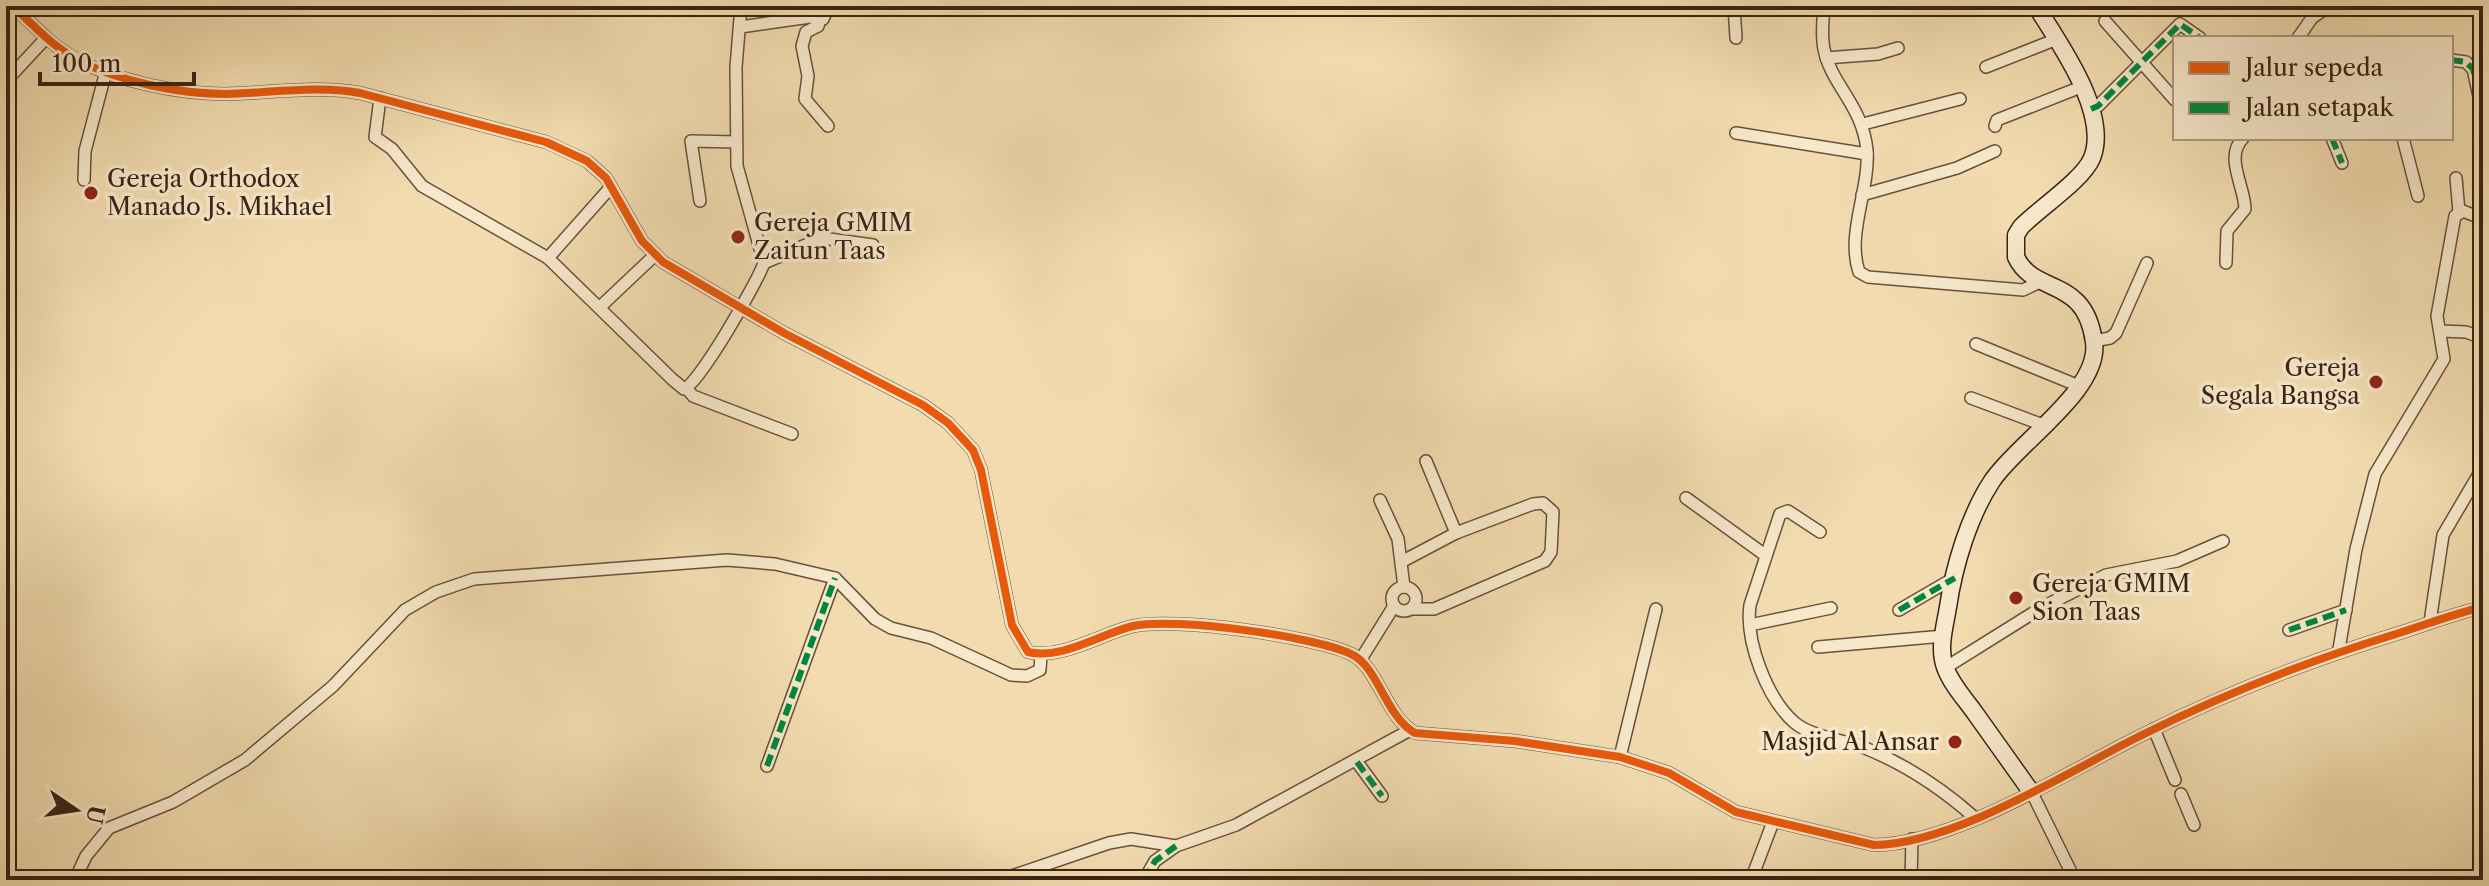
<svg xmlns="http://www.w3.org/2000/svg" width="2489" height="886" font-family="'Libre Caslon Text',serif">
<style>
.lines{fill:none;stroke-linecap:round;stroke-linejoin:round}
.street-casing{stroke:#68513b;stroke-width:14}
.secondary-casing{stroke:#3a2314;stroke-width:19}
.street{stroke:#f7e8cb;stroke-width:11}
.secondary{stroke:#f7e8cb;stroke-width:16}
.quiet{stroke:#00873e;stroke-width:6;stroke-dasharray:12 6;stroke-linecap:butt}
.cycleway-casing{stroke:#f7e8cb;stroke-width:13}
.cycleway{stroke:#e8590c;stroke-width:8}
.poi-dot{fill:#8f2418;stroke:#f7e8cb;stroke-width:3}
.labels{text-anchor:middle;stroke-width:7;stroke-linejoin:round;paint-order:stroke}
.poi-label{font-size:24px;fill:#3a2314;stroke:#f7e8cb;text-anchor:start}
</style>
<rect width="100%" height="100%" fill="#f2dcaf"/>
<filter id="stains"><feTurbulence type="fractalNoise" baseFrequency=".0025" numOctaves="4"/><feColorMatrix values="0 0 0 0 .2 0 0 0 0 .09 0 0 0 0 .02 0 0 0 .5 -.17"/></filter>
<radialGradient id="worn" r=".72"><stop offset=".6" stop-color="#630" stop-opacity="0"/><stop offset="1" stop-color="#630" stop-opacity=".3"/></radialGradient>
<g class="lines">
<defs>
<g id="street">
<path d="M 13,6 C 33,25 53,47 78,60 C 120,82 180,94 226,94 C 270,93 317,85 360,93 L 546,142 L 587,161 L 606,178 L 642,241 L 663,262 L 784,333 L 923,405 L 948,423 L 973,450 L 981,470 L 1012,625 L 1028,652 C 1062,660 1100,634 1133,626 C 1174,617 1313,636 1351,654 C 1378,666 1385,716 1415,733 L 1515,741 L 1620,757 L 1669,773 L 1736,812 L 1874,845 C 1955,844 2069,771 2142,735 C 2224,694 2308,661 2396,634 C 2425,625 2453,614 2483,607"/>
<path d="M 1734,6 L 1736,38"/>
<path d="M 1824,6 C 1823,20 1821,35 1824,49 C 1831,85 1862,104 1867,150 C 1870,189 1846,234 1859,272 L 1868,277 L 2023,290 L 2042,281"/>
<path d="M 820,19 L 818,26 L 806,32 L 802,46 L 808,76 L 805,99 L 828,126"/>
<path d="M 2105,21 L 2175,100"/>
<path d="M 740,27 L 810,17 L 823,19 L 829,6"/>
<path d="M 2298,38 L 2312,18 L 2329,6"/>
<path d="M 1826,58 L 1878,54 L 1898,48"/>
<path d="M 2451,60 L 2466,62 L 2473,69 L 2483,115"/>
<path d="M 1986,67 L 2057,39"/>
<path d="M 6,81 L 46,38"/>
<path d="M 380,98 L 375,137 L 392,149 L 422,186 L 548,258 L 610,188"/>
<path d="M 2091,109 L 2098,106 L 2180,24 L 2200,38"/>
<path d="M 1863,124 L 1960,99"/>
<path d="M 1995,126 L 1997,120 L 2081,87"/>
<path d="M 1736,133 L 1867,154"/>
<path d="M 2332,138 L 2342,163"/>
<path d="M 2403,138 L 2418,196"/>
<path d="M 2456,178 L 2459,212"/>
<path d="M 84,180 L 85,151 L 106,71"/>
<path d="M 1862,195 L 1957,168 L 1995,151"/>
<path d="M 700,201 L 691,141 L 736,142"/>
<path d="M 548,258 L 672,379 L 684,389 C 699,384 757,283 764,263 L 737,166 L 736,67 L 741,6"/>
<path d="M 764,263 L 822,238 L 873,245"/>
<path d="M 2226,263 L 2227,231 L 2245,209 C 2245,187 2224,157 2243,138"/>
<path d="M 600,307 L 655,255"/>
<path d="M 2440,331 L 2466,332 L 2483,338"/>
<path d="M 2094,341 L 2110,338 L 2116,333 L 2147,263"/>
<path d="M 1976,344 L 2079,386"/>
<path d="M 687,389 L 693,396 L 792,434"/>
<path d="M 1971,398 L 2043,425"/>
<path d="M 1426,461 L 1456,533"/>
<path d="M 1686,498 L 1765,555"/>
<path d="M 1380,500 L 1398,539 L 1404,587"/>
<path d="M 1820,532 L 1788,511 L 1780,514 L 1750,605 C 1745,641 1767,699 1795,723 C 1812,737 1844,740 1865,748 C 1907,765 1940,787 1974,817"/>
<path d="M 1403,561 L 1456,533 L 1533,504 L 1543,503 L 1553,512 L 1551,552 L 1545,561 L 1434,609 L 1411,609"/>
<circle cx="1404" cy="599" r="12"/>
<path d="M 1899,610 L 1954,578"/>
<path d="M 2430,622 L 2443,535 L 2483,467"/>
<path d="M 1750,625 L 1831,608"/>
<path d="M 2289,630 L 2346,610"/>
<path d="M 1818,647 L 1944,636"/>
<path d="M 2339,649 L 2356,549 L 2375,474 L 2444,359 L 2437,316 L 2455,216 L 2463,211 L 2483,219"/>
<path d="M 1361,659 L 1394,606"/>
<path d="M 1945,668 L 2041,608 L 2106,575 L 2177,561 L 2223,541"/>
<path d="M 2154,729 L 2175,780"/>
<path d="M 1620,757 L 1656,609"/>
<path d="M 1357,762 L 1382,796"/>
<path d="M 767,766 L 835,578"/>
<path d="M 2032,793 L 2075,880"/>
<path d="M 2181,794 L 2194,825"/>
<path d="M 75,880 L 86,856 L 109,828 L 173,802 L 245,760 L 333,686 L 405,610 L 436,592 L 474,579 L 727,560 L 775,564 L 835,578 L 875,619 L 891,628 L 931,638 L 1011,675 L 1027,676 L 1040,670 L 1041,655"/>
<path d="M 1000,880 L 1109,843 L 1131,839 L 1176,846 L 1236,825 L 1410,730"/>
<path d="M 1144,880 L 1155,861 L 1176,846"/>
<path d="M 1751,880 L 1773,822"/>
<path d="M 1911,880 L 1912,839"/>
</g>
<path id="secondary" d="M 2032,793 C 2013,766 1994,740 1975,713 C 1965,699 1951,684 1945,667 C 1938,648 1945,626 1948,607 C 1954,566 1969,516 1992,481 C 2017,443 2101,390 2094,342 C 2085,275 2034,296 2016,257 L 2016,235 L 2021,227 C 2038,209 2083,180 2092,158 C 2110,113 2059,43 2036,6"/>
</defs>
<!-- street casing -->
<use href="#street" class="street-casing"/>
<!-- secondary casing -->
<use href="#secondary" class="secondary-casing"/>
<!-- street -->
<use href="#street" class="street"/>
<!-- secondary -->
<use href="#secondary" class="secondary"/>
<!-- quiet -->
<g class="quiet">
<path d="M 2451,60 L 2466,62 L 2473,69 L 2483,115"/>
<path d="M 2091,109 L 2098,106 L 2180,24 L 2200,38"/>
<path d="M 2332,138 L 2342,163"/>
<path d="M 1899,610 L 1955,578"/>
<path d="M 2289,630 L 2346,610"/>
<path d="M 1357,762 L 1382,796"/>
<path d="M 767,766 L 835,578"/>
<path d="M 1144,880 L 1155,861 L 1176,846"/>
</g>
<defs>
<path id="cycleway" d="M 13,6 C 33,25 53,47 78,60 C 120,82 180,94 226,94 C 270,93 317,85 360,93 L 546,142 L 587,161 L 606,178 L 642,241 L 663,262 L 784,333 L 923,405 L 948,423 L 973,450 L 981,470 L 1012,625 L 1028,652 C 1062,660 1100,634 1133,626 C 1174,617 1313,636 1351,654 C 1378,666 1385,716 1415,733 L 1515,741 L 1620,757 L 1669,773 L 1736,812 L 1874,845 C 1955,844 2069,771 2142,735 C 2224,694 2308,661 2396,634 C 2425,625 2453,614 2483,607"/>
</defs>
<!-- cycleway casing -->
<use href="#cycleway" class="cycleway-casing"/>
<!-- cycleway -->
<use href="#cycleway" class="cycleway"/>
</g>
<!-- markers -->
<g class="poi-dot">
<circle cx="91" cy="193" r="8"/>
<circle cx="738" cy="237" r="8"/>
<circle cx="2376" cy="382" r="8"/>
<circle cx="2016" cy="598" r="8"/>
<circle cx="1955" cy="742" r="8"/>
</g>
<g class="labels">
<!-- poi labels -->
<g class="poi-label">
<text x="107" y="187">Gereja Orthodox<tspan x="107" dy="28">Manado Js. Mikhael</tspan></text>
<text x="754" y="231">Gereja GMIM<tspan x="754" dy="28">Zaitun Taas</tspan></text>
<text x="2360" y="376" text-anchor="end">Gereja<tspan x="2360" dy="28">Segala Bangsa</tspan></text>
<text x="2032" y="592">Gereja GMIM<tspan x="2032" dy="28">Sion Taas</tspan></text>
<text x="1939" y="750" text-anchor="end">Masjid Al Ansar</text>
</g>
</g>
<!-- margin -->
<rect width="2489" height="886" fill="none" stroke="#f2dcaf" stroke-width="32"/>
<rect x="8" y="8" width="2473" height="870" fill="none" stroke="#3a2314" stroke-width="4"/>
<rect x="16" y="16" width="2457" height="854" fill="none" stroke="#3a2314" stroke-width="2"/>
<!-- legend -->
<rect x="2173" y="36" width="280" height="104" fill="#f7e8cb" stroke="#ab9982" stroke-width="2"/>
<rect x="2189" y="62" width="40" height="12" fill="#e8590c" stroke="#ab9982" stroke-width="2"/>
<text x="2245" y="76" font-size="24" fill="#3a2314">Jalur sepeda</text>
<rect x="2189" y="102" width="40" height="12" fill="#00873e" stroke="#ab9982" stroke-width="2"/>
<text x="2245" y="116" font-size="24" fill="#3a2314">Jalan setapak</text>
<!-- north arrow -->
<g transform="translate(76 810) rotate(103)" stroke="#f7e8cb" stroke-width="6" paint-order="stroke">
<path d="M0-6L14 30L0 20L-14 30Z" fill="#3a2314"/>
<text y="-12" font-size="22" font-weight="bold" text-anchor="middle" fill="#3a2314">U</text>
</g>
<!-- scale -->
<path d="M40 72v12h154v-12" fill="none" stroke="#3a2314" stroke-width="4"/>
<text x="52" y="72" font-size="24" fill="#3a2314" stroke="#f7e8cb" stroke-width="6" paint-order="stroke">100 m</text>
<rect width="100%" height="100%" filter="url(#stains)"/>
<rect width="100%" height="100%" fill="url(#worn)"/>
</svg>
